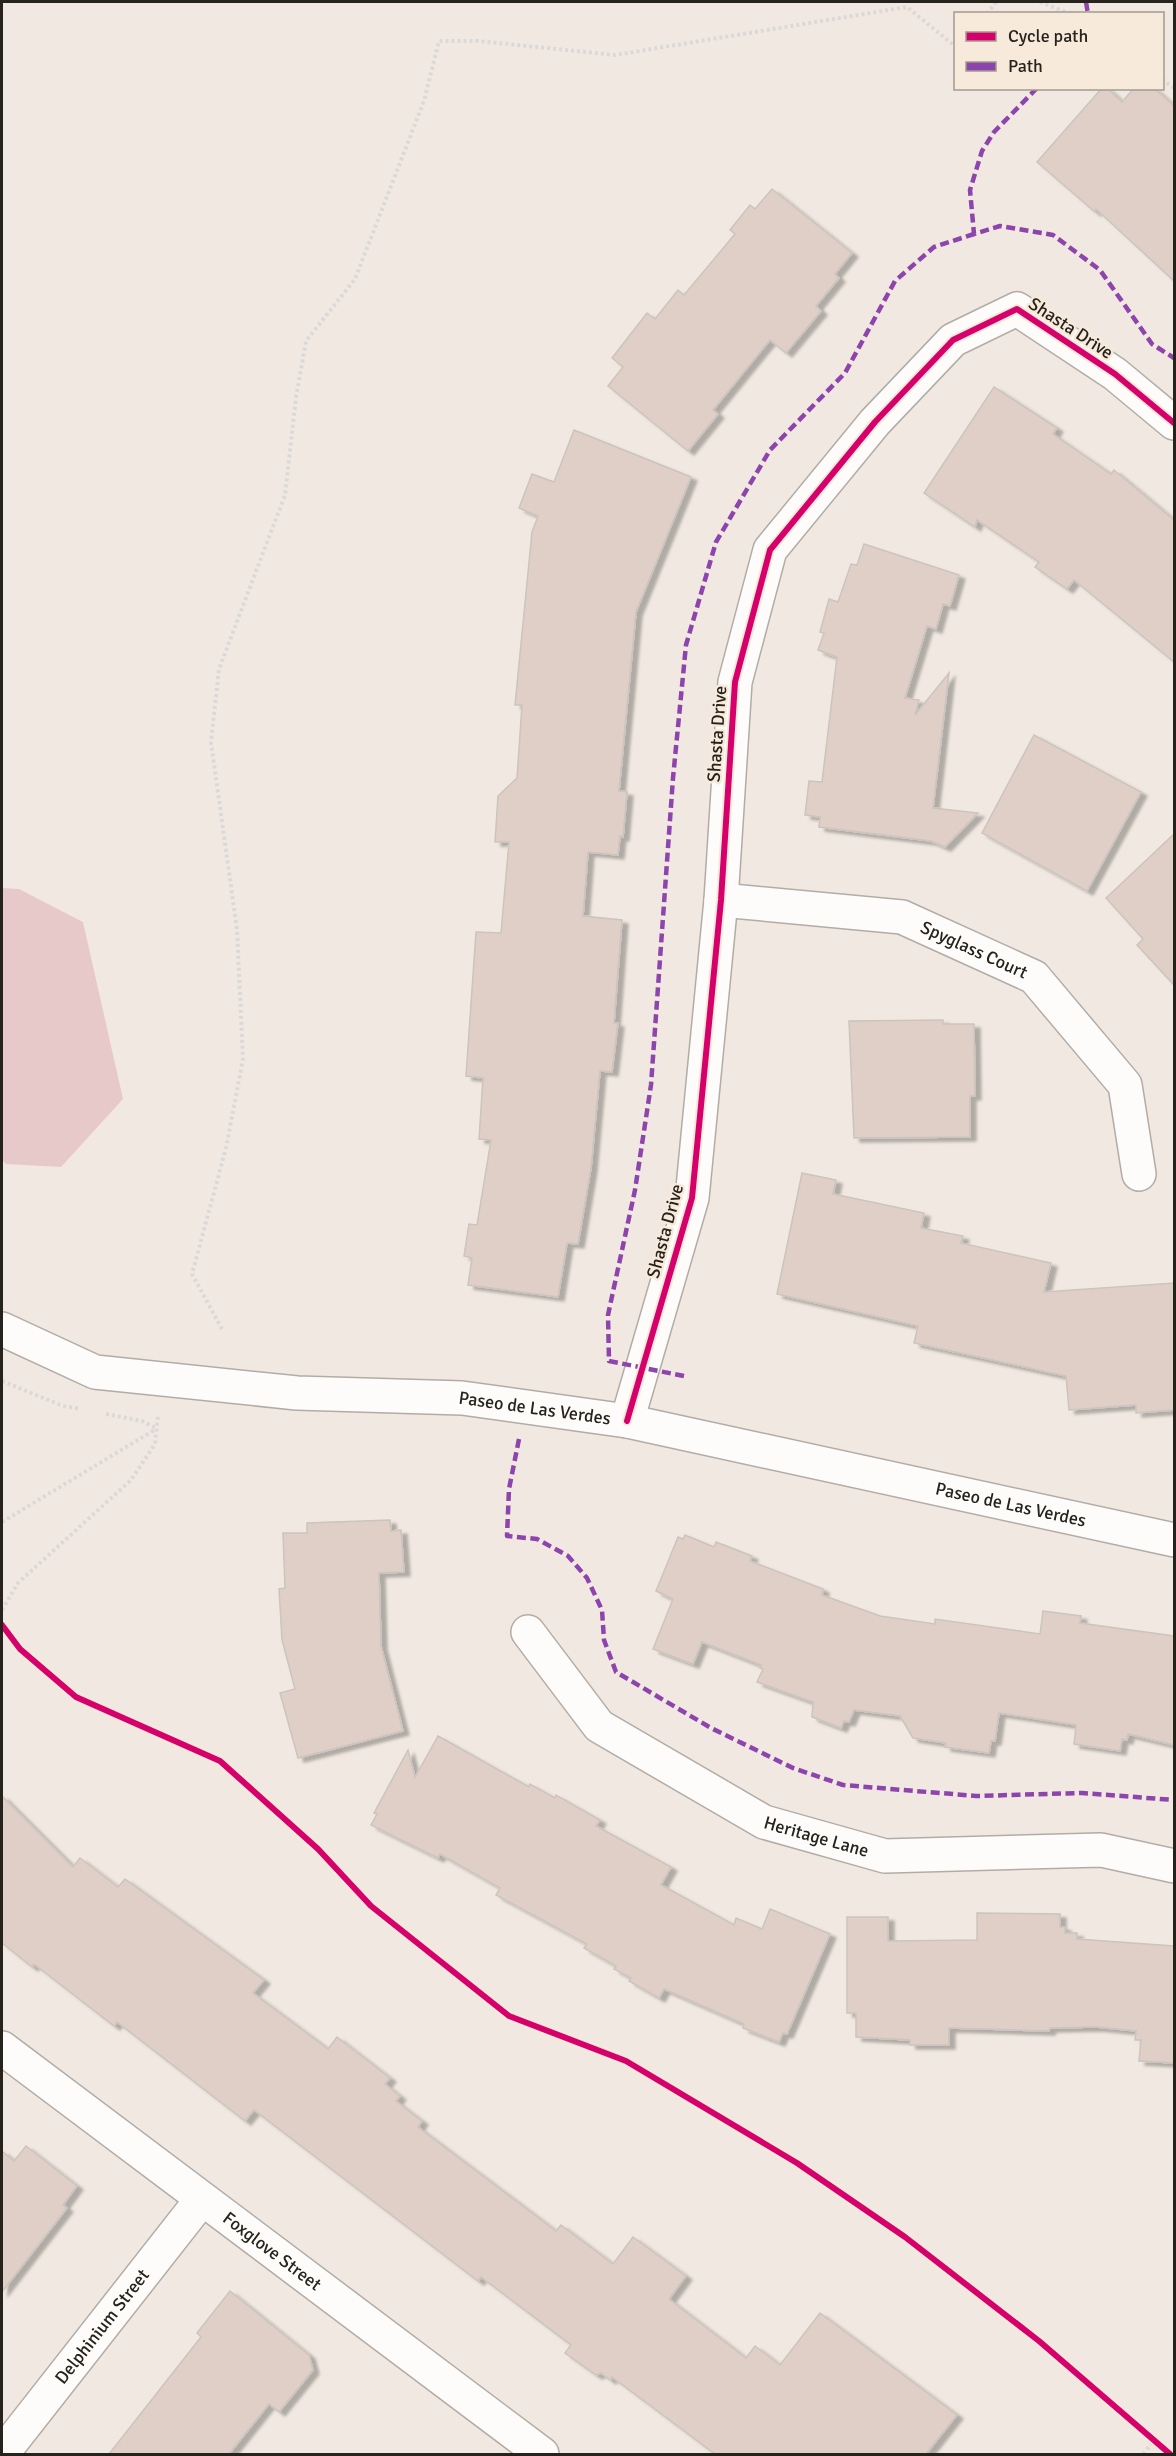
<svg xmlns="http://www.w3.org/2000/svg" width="1176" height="2456" font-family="Signika,sans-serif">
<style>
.green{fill:#e7c9ca}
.building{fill:#e0cfc7;stroke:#cbc4bf;stroke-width:1.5;filter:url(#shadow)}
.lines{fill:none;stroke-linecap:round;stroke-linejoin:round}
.minor-casing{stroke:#b2aca6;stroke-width:36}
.tertiary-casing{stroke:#b2aca6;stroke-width:36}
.path{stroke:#dbd9d7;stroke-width:4;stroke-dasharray:3 3;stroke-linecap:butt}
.minor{stroke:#fdfcfa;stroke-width:33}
.tertiary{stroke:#fdfcfa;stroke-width:33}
.quiet{stroke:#8e44ad;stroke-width:4.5;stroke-dasharray:9 4.5;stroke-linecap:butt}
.cycleway-casing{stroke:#f7eadb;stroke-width:10}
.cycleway{stroke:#d6006c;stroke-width:6}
.labels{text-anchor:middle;stroke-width:5;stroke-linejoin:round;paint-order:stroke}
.street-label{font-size:18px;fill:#26221c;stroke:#f7eadb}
</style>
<defs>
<filter id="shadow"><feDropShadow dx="6" dy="4" stdDeviation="1.5" flood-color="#0004"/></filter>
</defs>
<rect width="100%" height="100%" fill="#f1e9e1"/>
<!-- green -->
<path class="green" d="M 2,888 L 19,889 L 83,922 L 123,1099 L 61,1167 L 6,1164 L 2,1160 Z"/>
<!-- building -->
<g class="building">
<path d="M 1102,88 L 1107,88 L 1122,102 L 1134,88 L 1154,88 L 1174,106 L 1174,281 L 1096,209 L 1095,212 L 1037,162 Z"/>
<path d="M 772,189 L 852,253 L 835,274 L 839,278 L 816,306 L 821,311 L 786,353 L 770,340 L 713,410 L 718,414 L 688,451 L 608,386 L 623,367 L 612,358 L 647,313 L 655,319 L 678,290 L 684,295 L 735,234 L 730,230 L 750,205 L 755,209 Z"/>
<path d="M 994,387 L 1057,428 L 1053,434 L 1111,474 L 1114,470 L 1174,520 L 1174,662 L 1074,580 L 1067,589 L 1035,567 L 1039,562 L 977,520 L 975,527 L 924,493 Z"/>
<path d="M 574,430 L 691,477 L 636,612 L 619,791 L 627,792 L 623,837 L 620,836 L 618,855 L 588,852 L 583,916 L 622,920 L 614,1023 L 618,1023 L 612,1072 L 600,1071 L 591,1168 L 578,1244 L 567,1243 L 558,1297 L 468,1285 L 472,1258 L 464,1256 L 469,1224 L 477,1225 L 491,1140 L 479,1139 L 483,1078 L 466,1076 L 476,932 L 501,933 L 509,842 L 495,842 L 498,796 L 517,778 L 522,705 L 515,705 L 532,532 L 538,516 L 519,508 L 532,474 L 554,482 Z"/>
<path d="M 864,544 L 959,575 L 950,606 L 943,604 L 936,629 L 927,626 L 905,698 L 919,700 L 915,715 L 949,673 L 933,808 L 978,813 L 945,847 L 931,841 L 819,827 L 820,817 L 805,815 L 809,781 L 822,782 L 837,657 L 818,650 L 824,633 L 820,632 L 829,599 L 838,602 L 851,564 L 857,565 Z"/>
<path d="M 1034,735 L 1141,792 L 1087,891 L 982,833 Z"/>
<path d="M 1174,834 L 1174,985 L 1137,945 L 1143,939 L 1106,898 Z"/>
<path d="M 943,1020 L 943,1024 L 974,1024 L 975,1096 L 970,1096 L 970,1137 L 854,1138 L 849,1021 Z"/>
<path d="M 802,1173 L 836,1180 L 833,1194 L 924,1213 L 921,1228 L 963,1236 L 961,1243 L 1051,1263 L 1044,1292 L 1174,1283 L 1174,1410 L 1136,1413 L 1136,1405 L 1069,1410 L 1066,1376 L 914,1343 L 918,1326 L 777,1294 Z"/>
<path d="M 390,1520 L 391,1531 L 401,1530 L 404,1572 L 379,1573 L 381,1646 L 403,1731 L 298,1758 L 280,1693 L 295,1689 L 282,1640 L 279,1589 L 285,1588 L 283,1533 L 307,1533 L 307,1523 Z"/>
<path d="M 685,1535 L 714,1547 L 716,1542 L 752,1556 L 750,1561 L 823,1589 L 822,1595 L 880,1616 L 935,1624 L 935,1619 L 1040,1634 L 1043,1611 L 1081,1616 L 1080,1623 L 1174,1636 L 1174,1745 L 1128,1734 L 1127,1740 L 1122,1739 L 1120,1751 L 1074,1744 L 1076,1725 L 999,1713 L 995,1741 L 991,1741 L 989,1753 L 945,1747 L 946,1743 L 913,1738 L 900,1716 L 854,1710 L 849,1722 L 844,1721 L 841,1728 L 812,1717 L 813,1702 L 757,1682 L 763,1669 L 760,1668 L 761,1665 L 702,1642 L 693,1664 L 653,1649 L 673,1599 L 656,1591 L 678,1537 L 683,1539 Z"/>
<path d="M 438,1736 L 529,1787 L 530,1784 L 555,1798 L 556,1795 L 600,1820 L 596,1826 L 671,1867 L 661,1885 L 734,1925 L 736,1918 L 762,1929 L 770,1909 L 830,1934 L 787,2034 L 783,2033 L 779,2042 L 743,2028 L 744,2024 L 664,1989 L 659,1998 L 629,1981 L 631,1978 L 614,1969 L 616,1966 L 584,1948 L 587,1944 L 496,1895 L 500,1888 L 440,1854 L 438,1858 L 371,1825 L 377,1814 L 374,1813 L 408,1750 L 415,1777 Z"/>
<path d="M 2,1796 L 73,1867 L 80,1858 L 118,1887 L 125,1879 L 264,1980 L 253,1993 L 328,2049 L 337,2037 L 390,2078 L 385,2084 L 400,2096 L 396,2101 L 422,2121 L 418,2127 L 556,2231 L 561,2225 L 613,2264 L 633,2237 L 686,2276 L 669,2299 L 746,2358 L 755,2346 L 780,2365 L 820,2313 L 957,2415 L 926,2454 L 715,2454 L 612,2377 L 610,2380 L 601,2373 L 596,2375 L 565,2353 L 571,2345 L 481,2277 L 478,2281 L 254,2110 L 245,2121 L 117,2022 L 114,2026 L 34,1964 L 32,1967 L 2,1943 Z"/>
<path d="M 977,1913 L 1060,1914 L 1060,1927 L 1065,1927 L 1065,1933 L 1077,1933 L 1077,1939 L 1174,1946 L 1174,2063 L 1139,2061 L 1141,2040 L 1135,2040 L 1136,2031 L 1096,2027 L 1050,2028 L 1049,2031 L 949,2028 L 949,2045 L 910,2045 L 910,2040 L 856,2037 L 856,2013 L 847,2013 L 847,1917 L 888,1917 L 888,1941 L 977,1940 Z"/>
<path d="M 26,2146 L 77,2186 L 63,2205 L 67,2208 L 2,2292 L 2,2151 L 14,2161 Z"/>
<path d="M 230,2291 L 309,2355 L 313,2370 L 279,2412 L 269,2404 L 229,2454 L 109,2454 L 201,2337 L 197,2333 Z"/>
</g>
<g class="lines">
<defs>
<g id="minor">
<path id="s1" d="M 721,900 L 902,917 L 1034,977 L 1125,1085 L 1139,1174"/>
<path d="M 627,1421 L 692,1198 L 721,900 L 735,682 L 770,550 L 875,422 L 953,340 L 1017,309 L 1115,374 L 1174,423"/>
<path id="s2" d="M 528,1632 L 599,1726 L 764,1822 L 885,1856 L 1101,1850 L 1174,1866"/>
<path id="s3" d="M 2,2048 L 542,2454"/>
<path id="s4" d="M 2,2454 L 202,2199"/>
</g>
<g id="tertiary">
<path id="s5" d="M 2,1329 L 95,1372 L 297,1393 L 462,1398 L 627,1421 L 1174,1540"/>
</g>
</defs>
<!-- minor casing -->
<use href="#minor" class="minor-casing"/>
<!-- tertiary casing -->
<use href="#tertiary" class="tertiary-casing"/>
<!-- path -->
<g class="path">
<path d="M 1040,2 L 1071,14"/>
<path d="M 987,14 L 996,2"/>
<path d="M 1162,79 L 1174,88"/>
<path d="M 222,1329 L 192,1274 L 226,1148 L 243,1059 L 237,930 L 211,742 L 219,669 L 285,495 L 296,397 L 306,341 L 355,279 L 424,101 L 439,41 L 478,41 L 615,55 L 907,7 L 956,47"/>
<path d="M 2,1381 L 63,1406 L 81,1409"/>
<path d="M 106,1414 L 142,1421 L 156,1428"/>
<path d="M 2,1522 L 156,1429"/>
<path d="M 2,1610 L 18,1583 L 131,1480 L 155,1444 L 158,1415"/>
<path d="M 1143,2454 L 1153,2442"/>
</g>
<!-- minor -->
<use href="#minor" class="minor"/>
<!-- tertiary -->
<use href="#tertiary" class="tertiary"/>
<!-- quiet -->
<g class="quiet">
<path d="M 1086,2 L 1088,14"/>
<path d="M 1037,88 L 994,132 L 982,151 L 970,190 L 974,234 L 1000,226 L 1053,235 L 1100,270 L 1152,344 L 1174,358"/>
<path d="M 684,1376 L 609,1361 L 608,1315 L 635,1190 L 651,1085 L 673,778 L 686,645 L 716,542 L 770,450 L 845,373 L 895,281 L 934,247 L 974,234"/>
<path d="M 519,1439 L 509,1489 L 507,1536 L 537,1539 L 568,1556 L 587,1578 L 602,1610 L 604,1640 L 616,1672 L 711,1728 L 793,1768 L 843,1785 L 976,1796 L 1082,1793 L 1174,1800"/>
</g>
<defs>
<g id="cycleway">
<path d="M 627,1421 L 692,1198 L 721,900 L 735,682 L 770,550 L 875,422 L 953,340 L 1017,309 L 1115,374 L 1174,423"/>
<path d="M 2,1625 L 20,1649 L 76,1697 L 220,1761 L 318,1849 L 371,1906 L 509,2016 L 626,2061 L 797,2163 L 905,2237 L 1039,2341 L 1170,2454"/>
</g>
</defs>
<!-- cycleway casing -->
<use href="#cycleway" class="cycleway-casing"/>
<!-- cycleway -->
<use href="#cycleway" class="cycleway"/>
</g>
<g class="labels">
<!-- street labels -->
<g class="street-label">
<text transform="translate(1071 328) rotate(33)" y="6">Shasta Drive</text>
<text transform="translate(717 734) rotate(-86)" y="6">Shasta Drive</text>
<text dy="6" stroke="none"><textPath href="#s1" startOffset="261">Spyglass Court</textPath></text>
<text transform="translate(665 1231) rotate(-75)" y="6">Shasta Drive</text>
<text dy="6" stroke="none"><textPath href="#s5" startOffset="544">Paseo de Las Verdes</textPath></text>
<text dy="6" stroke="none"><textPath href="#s5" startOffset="1030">Paseo de Las Verdes</textPath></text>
<text dy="6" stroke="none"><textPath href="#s2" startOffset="363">Heritage Lane</textPath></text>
<text dy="6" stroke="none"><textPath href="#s3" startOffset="338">Foxglove Street</textPath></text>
<text dy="6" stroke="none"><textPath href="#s4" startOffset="162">Delphinium Street</textPath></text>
</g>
</g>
<!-- border -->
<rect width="1176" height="2456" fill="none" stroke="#26221c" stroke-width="6"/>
<!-- legend -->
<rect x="954" y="12" width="210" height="78" fill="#f7eadb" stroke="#a39a8f" stroke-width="1.5"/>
<rect x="966" y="32" width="30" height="9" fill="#d6006c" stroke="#a39a8f" stroke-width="1.5"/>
<text x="1008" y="42" font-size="18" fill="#26221c">Cycle path</text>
<rect x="966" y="62" width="30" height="9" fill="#8e44ad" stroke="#a39a8f" stroke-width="1.5"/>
<text x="1008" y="72" font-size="18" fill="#26221c">Path</text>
</svg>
